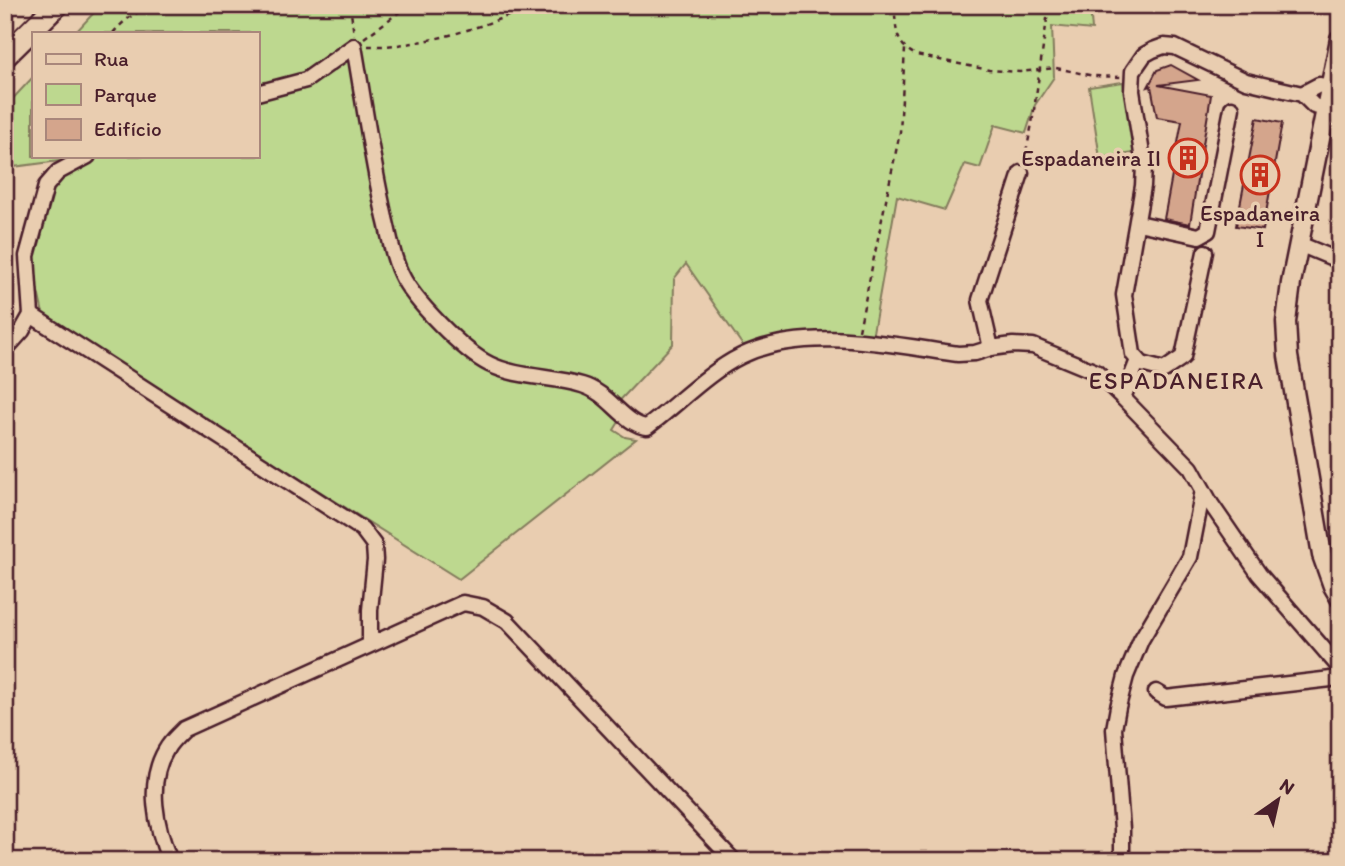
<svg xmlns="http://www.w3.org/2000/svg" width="1345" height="866" font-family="Itim,sans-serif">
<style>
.green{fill:#bdd88f;stroke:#847c5d;stroke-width:2}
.building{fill:#d4a58c;stroke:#4a1f2b;stroke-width:2}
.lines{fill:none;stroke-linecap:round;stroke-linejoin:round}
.minor-casing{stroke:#4a1f2b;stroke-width:19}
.major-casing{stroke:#4a1f2b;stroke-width:23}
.highway-casing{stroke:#4a1f2b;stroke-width:26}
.path{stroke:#4a1f2b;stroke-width:2.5;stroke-dasharray:5 5;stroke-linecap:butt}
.minor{stroke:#e9cdb0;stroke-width:14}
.major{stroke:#e9cdb0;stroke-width:18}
.highway{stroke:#e9cdb0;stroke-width:21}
.labels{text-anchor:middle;stroke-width:7;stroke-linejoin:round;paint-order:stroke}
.poi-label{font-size:23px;fill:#4a1f2b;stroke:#e9cdb0;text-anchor:end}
.neighbourhood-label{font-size:24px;letter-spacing:2px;fill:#4a1f2b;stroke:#e9cdb0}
</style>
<rect width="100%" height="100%" fill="#e9cdb0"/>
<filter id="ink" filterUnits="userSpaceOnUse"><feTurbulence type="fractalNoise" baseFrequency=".0143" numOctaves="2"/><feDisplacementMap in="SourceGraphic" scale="14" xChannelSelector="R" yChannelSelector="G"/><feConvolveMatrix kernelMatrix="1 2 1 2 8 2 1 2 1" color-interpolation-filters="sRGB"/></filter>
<g filter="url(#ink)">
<!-- green -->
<g class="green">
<path d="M 101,5 L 1090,5 L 1092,30 L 1052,26 L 1054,77 L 1035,105 L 1026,133 L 995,125 L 980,168 L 965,164 L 945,210 L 897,196 L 872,338 C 828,333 787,329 746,350 L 686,264 L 674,279 L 673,344 L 609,412 L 619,422 L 614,430 L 625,437 L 636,439 L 459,579 L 44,318 L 31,261 L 52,189 L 67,160 L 5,168 L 5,107 L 33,77 L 33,156 L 257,156 L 257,33 L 75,33 Z"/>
<path d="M 1123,82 L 1134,153 L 1100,158 L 1089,87 Z"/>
</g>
<!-- building -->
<g class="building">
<path d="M 1171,65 L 1198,80 L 1158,85 L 1211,95 L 1190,224 L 1164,219 L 1182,121 L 1157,117 L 1151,86 L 1148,87 L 1157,70 Z"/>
<path d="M 1257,118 L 1282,123 L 1263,230 L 1236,226 Z"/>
</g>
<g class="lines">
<defs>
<g id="minor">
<path d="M 257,93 L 306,80 L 354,46 C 364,103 372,161 385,218 C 390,237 392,256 401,274 C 413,300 463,351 489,364 C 517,378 552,376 582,385 C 610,393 624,425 647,427 C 677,405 708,372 741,356 C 804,325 892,345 958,354 L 975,353 L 991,348"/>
<path d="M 1302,94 L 1319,85 L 1330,87"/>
<path d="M 1021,173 L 980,300 L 991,348 L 1013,345 L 1033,346 L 1096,372 L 1123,398"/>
<path d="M 1138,223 L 1199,236 L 1208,231 L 1232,108"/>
<path d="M 1299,244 L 1340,261"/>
<path d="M 1205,252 L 1183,357 L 1164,370 L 1142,364 L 1133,354 L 1124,295 L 1143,186 L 1144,166 L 1132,91 L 1133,71 L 1144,55 L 1153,50 L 1164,46 L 1175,47 L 1246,81 L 1302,94 L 1314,106 L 1326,109"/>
<path d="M 31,315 L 362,529 L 374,545 L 375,560 L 370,610 L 370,644"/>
<path d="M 5,350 L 22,331 L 31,315 L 27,256 L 46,186 L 58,172 L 88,156"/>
<path d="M 1138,360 L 1123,398 L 1191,468 L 1211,504 L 1259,574 L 1340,668"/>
<path d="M 1156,692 L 1166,698 L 1340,678"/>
<path d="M 170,861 C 156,827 146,783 166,750 C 170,742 178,735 184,729 L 463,603 L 483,607 L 507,621 L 734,861"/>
<path d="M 1122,861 L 1122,829 L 1114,729 L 1118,707 L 1126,676 L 1141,640 L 1190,557 L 1203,490"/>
</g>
<path id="major" d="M 1340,39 L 1291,283 L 1286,322 L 1288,356 L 1322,555 L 1333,586 L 1340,598"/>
<g id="highway">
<path d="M 5,24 L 24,5"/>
<path d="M 5,56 L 57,5"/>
</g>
</defs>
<!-- minor casing -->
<use href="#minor" class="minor-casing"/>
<!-- major casing -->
<use href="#major" class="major-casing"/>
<!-- highway casing -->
<use href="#highway" class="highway-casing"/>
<!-- path -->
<g class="path">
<path d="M 350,5 L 354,35"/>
<path d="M 894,5 C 897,28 893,43 916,55 L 989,70 L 1020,72 L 1056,68 L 1094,76 L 1121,77"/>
<path d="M 113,33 C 127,17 134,14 153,5"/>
<path d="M 364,38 L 409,5"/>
<path d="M 368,46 C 422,48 485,26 535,5"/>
<path d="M 1024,161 L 1032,124 L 1049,5"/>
<path d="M 859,330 L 900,132 L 905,49"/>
</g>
<!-- minor -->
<use href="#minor" class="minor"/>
<!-- major -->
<use href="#major" class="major"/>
<!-- highway -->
<use href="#highway" class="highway"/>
</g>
</g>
<!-- icons -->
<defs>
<symbol id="building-ring" viewBox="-11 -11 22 22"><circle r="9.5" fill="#e9cdb0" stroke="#c8321e" stroke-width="1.5"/><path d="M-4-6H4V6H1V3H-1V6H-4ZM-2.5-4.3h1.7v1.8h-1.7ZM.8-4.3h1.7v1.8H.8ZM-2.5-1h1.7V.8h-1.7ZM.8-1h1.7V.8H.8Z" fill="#c8321e"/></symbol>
</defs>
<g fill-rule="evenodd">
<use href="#building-ring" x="1166" y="136" width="44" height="44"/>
<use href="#building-ring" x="1238" y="153" width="44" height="44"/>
</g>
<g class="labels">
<!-- poi labels -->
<g class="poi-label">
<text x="1161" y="166">Espadaneira II</text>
<text x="1260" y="221" text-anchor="middle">Espadaneira<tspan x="1260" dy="26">I</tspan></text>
</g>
<!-- neighbourhood labels -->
<g class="neighbourhood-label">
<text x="1177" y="389">ESPADANEIRA</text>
</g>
</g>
<!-- margin -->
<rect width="1345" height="866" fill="none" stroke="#e9cdb0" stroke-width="28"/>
<rect x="14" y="14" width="1317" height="838" fill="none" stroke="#4a1f2b" stroke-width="2.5" filter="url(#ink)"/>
<!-- legend -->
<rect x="32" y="32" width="228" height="126" fill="#e9cdb0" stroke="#a9877b" stroke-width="2"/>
<rect x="46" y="54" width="35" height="10" fill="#e9cdb0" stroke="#a9877b" stroke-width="2"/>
<text x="94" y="66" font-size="21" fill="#4a1f2b">Rua</text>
<rect x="46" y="84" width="35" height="21" fill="#bdd88f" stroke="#a9877b" stroke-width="2"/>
<text x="94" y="102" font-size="21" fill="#4a1f2b">Parque</text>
<rect x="46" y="119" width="35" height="21" fill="#d4a58c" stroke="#a9877b" stroke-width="2"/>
<text x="94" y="136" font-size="21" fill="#4a1f2b">Edifício</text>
<!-- north arrow -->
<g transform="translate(1278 800) rotate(34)" stroke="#e9cdb0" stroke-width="5" paint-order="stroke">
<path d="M0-5L12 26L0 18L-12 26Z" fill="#4a1f2b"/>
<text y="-10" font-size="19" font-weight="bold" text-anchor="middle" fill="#4a1f2b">N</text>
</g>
</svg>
